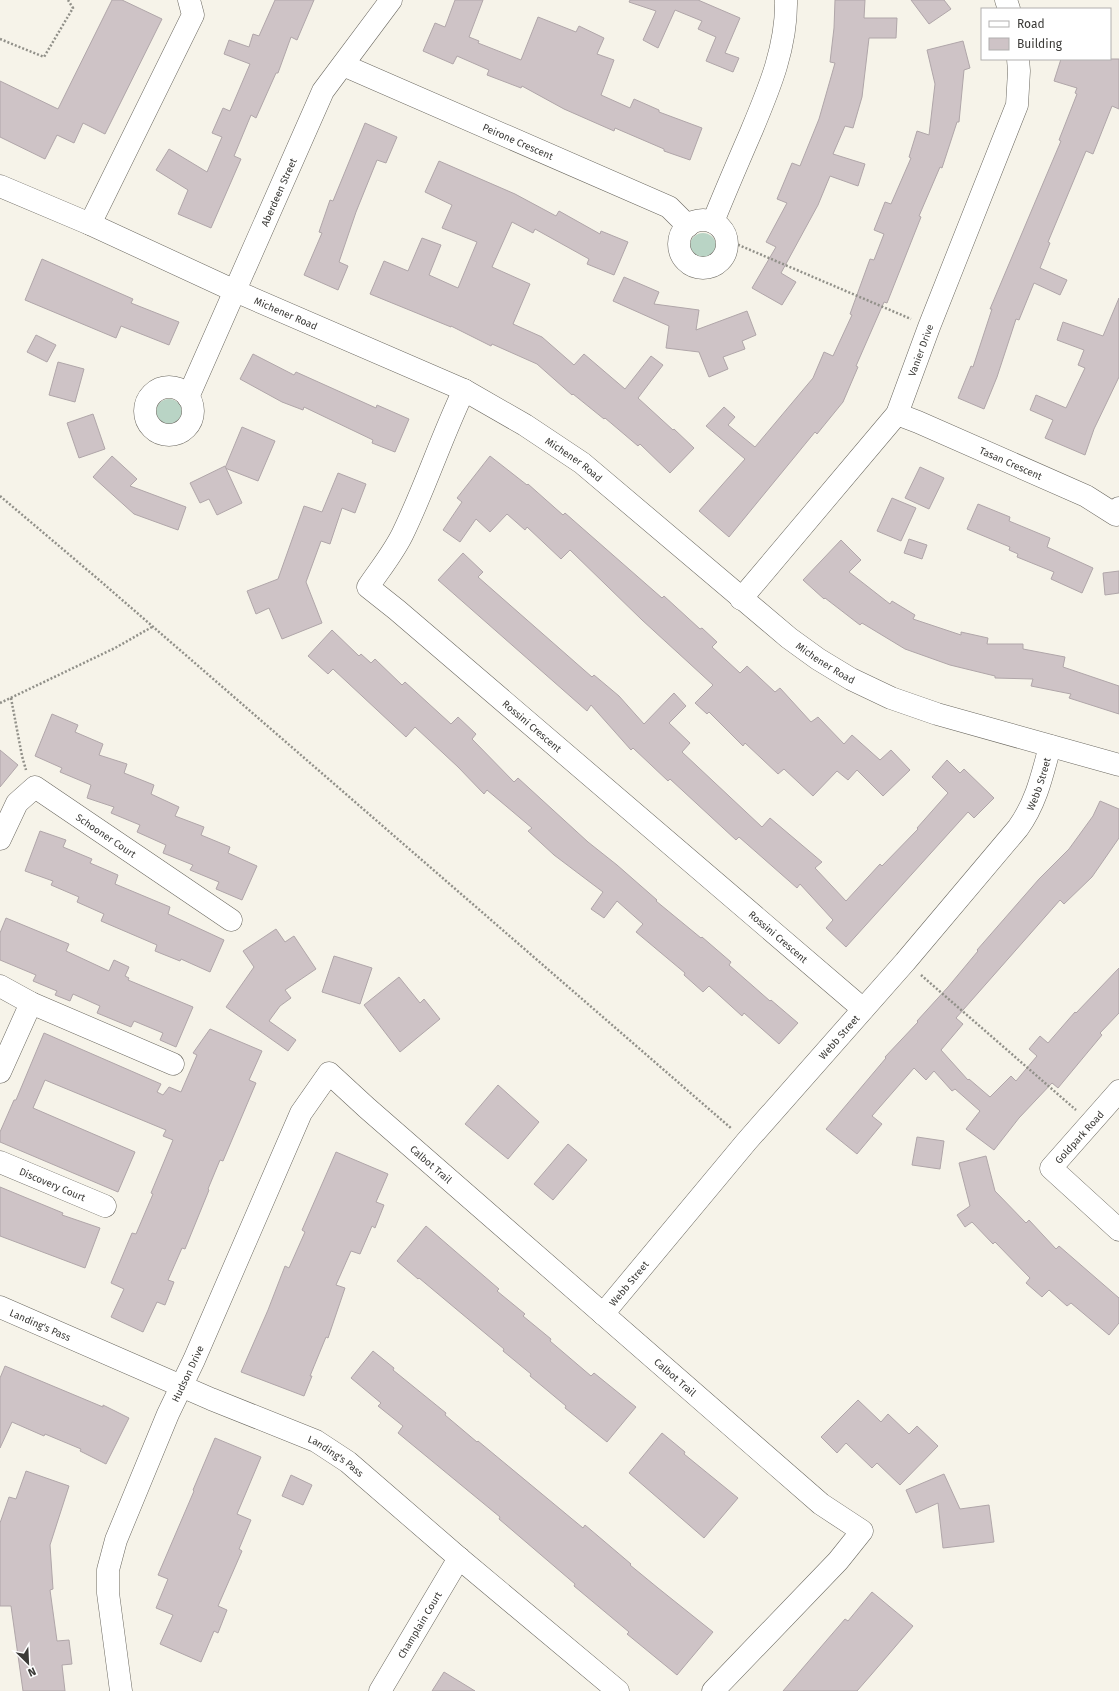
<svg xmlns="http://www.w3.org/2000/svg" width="1119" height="1691" font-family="'Fira Sans',sans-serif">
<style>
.green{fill:#b9d4c5}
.building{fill:#cec3c6;stroke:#b0a6a9}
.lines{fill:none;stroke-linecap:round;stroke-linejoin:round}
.minor-casing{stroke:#6b6860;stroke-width:23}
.path{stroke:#919089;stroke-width:2.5;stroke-dasharray:2 2;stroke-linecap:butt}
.minor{stroke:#fff;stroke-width:22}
.labels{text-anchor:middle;stroke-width:4;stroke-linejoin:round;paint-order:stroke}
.street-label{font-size:10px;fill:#3b3a37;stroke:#fff}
</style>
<rect width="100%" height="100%" fill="#f6f3e9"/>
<!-- green -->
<g class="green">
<circle cx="703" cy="246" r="13"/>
<circle cx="169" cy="412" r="13"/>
</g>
<!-- building -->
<g class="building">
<path d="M 112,0 L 122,0 L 162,19 L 105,134 L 83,123 L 74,143 L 57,135 L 45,159 L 0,137 L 0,81 L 58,109 Z"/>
<path d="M 275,0 L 314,0 L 297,40 L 291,37 L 278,73 L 276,73 L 256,118 L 251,115 L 234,156 L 241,159 L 211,228 L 178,214 L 188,190 L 156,170 L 169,149 L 207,172 L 222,137 L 212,133 L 223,108 L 230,111 L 250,64 L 224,54 L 229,40 L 249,47 L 253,34 L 259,36 Z"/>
<path d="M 455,0 L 483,0 L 469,37 L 479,41 L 478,43 L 521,60 L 538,17 L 576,32 L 579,26 L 604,38 L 597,54 L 614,60 L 601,95 L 630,108 L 634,99 L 659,110 L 659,112 L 702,128 L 690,160 L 664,151 L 664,149 L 615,128 L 614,131 L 564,109 L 522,86 L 521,88 L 487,75 L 489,70 L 457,56 L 453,64 L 423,51 L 435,23 L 445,27 Z"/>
<path d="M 630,0 L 698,0 L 740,18 L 725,53 L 739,58 L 733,72 L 706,61 L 716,37 L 698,29 L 702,21 L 675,10 L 658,48 L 643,40 L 656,11 L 629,2 Z"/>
<path d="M 835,0 L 865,0 L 864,18 L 897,18 L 896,38 L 869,38 L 862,97 L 853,128 L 845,126 L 833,154 L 865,164 L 858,186 L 830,176 L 818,205 L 781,273 L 796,282 L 782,305 L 752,288 L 776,247 L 766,242 L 787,203 L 777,199 L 792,163 L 800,166 L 819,119 L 835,63 L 830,62 L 834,28 Z"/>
<path d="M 911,0 L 944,0 L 951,9 L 929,24 Z"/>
<path d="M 963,41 L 970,68 L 964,70 L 959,122 L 957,122 L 942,168 L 940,167 L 919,216 L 921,217 L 887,303 L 884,302 L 856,366 L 858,367 L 843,402 L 817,434 L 815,432 L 729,537 L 699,511 L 745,459 L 706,426 L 724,407 L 735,417 L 728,425 L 755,447 L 813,378 L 824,352 L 833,356 L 852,315 L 850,314 L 870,259 L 874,260 L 884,234 L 874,230 L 885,202 L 891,204 L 911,158 L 909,157 L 917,131 L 929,135 L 935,84 L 927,50 Z"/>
<path d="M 1061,59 L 1119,59 L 1119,109 L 1112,106 L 1093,154 L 1086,151 L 1048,242 L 1050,243 L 1040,268 L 1067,280 L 1060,295 L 1034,283 L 1019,320 L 1016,319 L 997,377 L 984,409 L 958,398 L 971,366 L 973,367 L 992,309 L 990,309 L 1044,181 L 1061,141 L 1059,140 L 1077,94 L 1075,93 L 1077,88 L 1054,81 Z"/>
<path d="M 365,123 L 397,137 L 386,163 L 377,160 L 356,212 L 339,262 L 348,266 L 338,290 L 304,275 L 322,233 L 319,232 L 330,200 L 333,201 Z"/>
<path d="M 439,161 L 515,194 L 556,216 L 559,211 L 600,234 L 601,231 L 628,242 L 614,275 L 587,264 L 589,259 L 535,229 L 533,233 L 512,222 L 492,267 L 530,284 L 513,324 L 542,337 L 574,365 L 584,354 L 625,389 L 651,356 L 663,365 L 638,398 L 673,430 L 674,429 L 694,448 L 670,473 L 640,444 L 638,446 L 605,418 L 604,419 L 573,394 L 572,395 L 537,364 L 492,344 L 491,346 L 451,326 L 451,327 L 370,294 L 384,261 L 408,271 L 422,238 L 441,245 L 429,275 L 458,288 L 477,242 L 442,228 L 452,205 L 425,192 Z"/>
<path d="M 42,259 L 133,299 L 131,303 L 179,322 L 169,345 L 121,326 L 116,338 L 25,300 Z"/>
<path d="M 624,277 L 659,292 L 654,304 L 699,310 L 696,330 L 747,311 L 756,335 L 742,341 L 745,349 L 723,357 L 728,369 L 709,377 L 699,352 L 666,348 L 669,326 L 613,301 Z"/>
<path d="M 1119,298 L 1119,377 L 1094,429 L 1085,455 L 1045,438 L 1053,420 L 1030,410 L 1036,395 L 1066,408 L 1085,368 L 1078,365 L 1084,350 L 1057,340 L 1063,322 L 1103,336 Z"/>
<path d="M 36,335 L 56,345 L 47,362 L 27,352 Z"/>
<path d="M 253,354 L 294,375 L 296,372 L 376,408 L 377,405 L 409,419 L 395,452 L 372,443 L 373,440 L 304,407 L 303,410 L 282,402 L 240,379 Z"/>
<path d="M 58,362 L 84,369 L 75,402 L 49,395 Z"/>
<path d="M 93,414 L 105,449 L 79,458 L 67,423 Z"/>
<path d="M 242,427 L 275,441 L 258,481 L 225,468 Z"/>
<path d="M 112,456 L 137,479 L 130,486 L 186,507 L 178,530 L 134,514 L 93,477 Z"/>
<path d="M 490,456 L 527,485 L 528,484 L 563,515 L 565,513 L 662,598 L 664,596 L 700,629 L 702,628 L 717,642 L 712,647 L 740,673 L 747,666 L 775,692 L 780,688 L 811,722 L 818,717 L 844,744 L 852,735 L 880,760 L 891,750 L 910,770 L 883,796 L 857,770 L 848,780 L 837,771 L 813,796 L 784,769 L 778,774 L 745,743 L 743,746 L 709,712 L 707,714 L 695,703 L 713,685 L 642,620 L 570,550 L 561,559 L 527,527 L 525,530 L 507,514 L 490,532 L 476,519 L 460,542 L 443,530 L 462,502 L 457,498 Z"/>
<path d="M 225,466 L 242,503 L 217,515 L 209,499 L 200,503 L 190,483 Z"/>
<path d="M 920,467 L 944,478 L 929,509 L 905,498 Z"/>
<path d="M 338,473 L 366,484 L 355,513 L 342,508 L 330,544 L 321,541 L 306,582 L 322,623 L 282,639 L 269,608 L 256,614 L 247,591 L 278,579 L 304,506 L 322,512 Z"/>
<path d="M 892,498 L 916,508 L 901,541 L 877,531 Z"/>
<path d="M 978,504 L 1010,517 L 1009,521 L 1050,538 L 1047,547 L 1093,568 L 1082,593 L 1051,579 L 1054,572 L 1017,557 L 1018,554 L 1009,550 L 1010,547 L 967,529 Z"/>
<path d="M 909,539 L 927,545 L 922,559 L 904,553 Z"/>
<path d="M 841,540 L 861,560 L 849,572 L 890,604 L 892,601 L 915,615 L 913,619 L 961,635 L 961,632 L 988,638 L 987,644 L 1023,644 L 1023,649 L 1065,657 L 1063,667 L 1119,686 L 1119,714 L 1069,698 L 1071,694 L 1031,686 L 1033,679 L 995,678 L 995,676 L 950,665 L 905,649 L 862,623 L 860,625 L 825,598 L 824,599 L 803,580 Z"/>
<path d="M 463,553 L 483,572 L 478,577 L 592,677 L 594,675 L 619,696 L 644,724 L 674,693 L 686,706 L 669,723 L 690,743 L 682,752 L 762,827 L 770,818 L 822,862 L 815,868 L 846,901 L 880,864 L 882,866 L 918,829 L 917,828 L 948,793 L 932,777 L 947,760 L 960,773 L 964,769 L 994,798 L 974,818 L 968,812 L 846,947 L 826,928 L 833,920 L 800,884 L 797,888 L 739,837 L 736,840 L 670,779 L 668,781 L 633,748 L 631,750 L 591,705 L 587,711 L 438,580 Z"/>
<path d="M 1119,571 L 1119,593 L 1105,595 L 1103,573 Z"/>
<path d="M 332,630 L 359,656 L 361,654 L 371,663 L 375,659 L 402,685 L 405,682 L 451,724 L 458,717 L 476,734 L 472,739 L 514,782 L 518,778 L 588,842 L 617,865 L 657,900 L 656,901 L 701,938 L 702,937 L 731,962 L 729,965 L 770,1001 L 771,1000 L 798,1023 L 779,1044 L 744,1013 L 742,1016 L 709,986 L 703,992 L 684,975 L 685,973 L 636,932 L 643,924 L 617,901 L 604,918 L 591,909 L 603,892 L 554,855 L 528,831 L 532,828 L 487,790 L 484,794 L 458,767 L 415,727 L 406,737 L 333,669 L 328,674 L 308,656 Z"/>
<path d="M 52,714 L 78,725 L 75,732 L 103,744 L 99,755 L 127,764 L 124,773 L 154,785 L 151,794 L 179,807 L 175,816 L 204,827 L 201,835 L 230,847 L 228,853 L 257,866 L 242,900 L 216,889 L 219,882 L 190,870 L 193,865 L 163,853 L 166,845 L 137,832 L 140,825 L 111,813 L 114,807 L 87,798 L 91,785 L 60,772 L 62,768 L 35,756 Z"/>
<path d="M 0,750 L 18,765 L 0,787 Z"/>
<path d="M 1100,801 L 1119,809 L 1119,838 L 1092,877 L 1064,904 L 1060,900 L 956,1018 L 963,1024 L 941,1050 L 968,1080 L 969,1079 L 990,1097 L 1011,1076 L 1016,1081 L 1037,1056 L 1029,1049 L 1040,1036 L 1048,1043 L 1075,1012 L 1076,1013 L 1119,968 L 1119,1013 L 1100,1033 L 1102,1035 L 1058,1088 L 1052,1083 L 1019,1118 L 994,1150 L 966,1129 L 980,1111 L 955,1089 L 952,1091 L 934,1071 L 926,1080 L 914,1068 L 872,1116 L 882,1124 L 857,1154 L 826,1129 L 886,1058 L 885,1057 L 918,1022 L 917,1021 L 948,987 L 978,951 L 977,950 L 1039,879 L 1069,849 L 1093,816 Z"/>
<path d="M 40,831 L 66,840 L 63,847 L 92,859 L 90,863 L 118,875 L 115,884 L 170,907 L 168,914 L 224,940 L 210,972 L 181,959 L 180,961 L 155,951 L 157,945 L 101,921 L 104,914 L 77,902 L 79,897 L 51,885 L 53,881 L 25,871 Z"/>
<path d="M 6,918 L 69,944 L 66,951 L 109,971 L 114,960 L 129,967 L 125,976 L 129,978 L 128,980 L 193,1007 L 176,1047 L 160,1040 L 163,1033 L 134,1021 L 131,1027 L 97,1013 L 100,1006 L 73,994 L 70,1001 L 55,995 L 57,991 L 33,981 L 36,975 L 0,960 L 0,933 Z"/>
<path d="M 276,929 L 285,942 L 294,936 L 316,969 L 285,990 L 291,998 L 280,1006 L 269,1021 L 296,1040 L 288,1051 L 226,1007 L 254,967 L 243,951 Z"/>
<path d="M 334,956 L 372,968 L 360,1004 L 322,992 Z"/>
<path d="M 399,977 L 420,1003 L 424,999 L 440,1019 L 400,1052 L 364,1005 Z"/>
<path d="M 210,1029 L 262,1051 L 249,1080 L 256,1083 L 223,1161 L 220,1160 L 208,1189 L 209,1190 L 185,1249 L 182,1248 L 168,1280 L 174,1282 L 165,1305 L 157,1302 L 143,1332 L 111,1317 L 124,1289 L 111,1283 L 132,1233 L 136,1234 L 153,1194 L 151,1193 L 173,1140 L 163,1136 L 166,1130 L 45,1080 L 33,1108 L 135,1152 L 118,1192 L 0,1142 L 0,1132 L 14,1100 L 16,1100 L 44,1033 L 161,1084 L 157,1092 L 163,1095 L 169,1087 L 181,1092 L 197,1055 L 193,1053 Z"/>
<path d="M 498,1085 L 539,1122 L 508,1159 L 465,1124 Z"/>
<path d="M 917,1137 L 944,1141 L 940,1169 L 912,1165 Z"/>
<path d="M 568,1144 L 587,1160 L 553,1200 L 534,1184 Z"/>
<path d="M 336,1152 L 388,1174 L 376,1202 L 384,1205 L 375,1228 L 372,1226 L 360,1254 L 351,1251 L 336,1285 L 345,1288 L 328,1338 L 326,1337 L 310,1376 L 312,1376 L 304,1396 L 241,1372 L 268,1310 L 285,1266 L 289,1268 L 305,1232 L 302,1230 Z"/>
<path d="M 986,1156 L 995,1191 L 1026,1223 L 1029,1220 L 1056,1249 L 1059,1246 L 1119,1298 L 1119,1323 L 1109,1335 L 1071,1303 L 1067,1306 L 1049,1290 L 1042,1297 L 1026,1283 L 1030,1278 L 995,1242 L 993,1244 L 972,1222 L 965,1227 L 957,1215 L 970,1206 L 959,1163 Z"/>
<path d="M 0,1187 L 63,1213 L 62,1215 L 100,1228 L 85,1268 L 0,1236 Z"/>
<path d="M 426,1226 L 499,1289 L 497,1291 L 525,1314 L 523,1316 L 551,1339 L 550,1341 L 591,1376 L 594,1373 L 636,1407 L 607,1442 L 565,1408 L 566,1406 L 530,1376 L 531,1374 L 503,1351 L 504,1349 L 419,1278 L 418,1279 L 397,1261 Z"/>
<path d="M 373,1351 L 394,1368 L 393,1370 L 446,1413 L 445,1415 L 477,1442 L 478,1441 L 583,1528 L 585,1525 L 631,1564 L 630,1565 L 658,1588 L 713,1632 L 677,1675 L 627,1634 L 629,1632 L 574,1586 L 575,1584 L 499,1519 L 500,1517 L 398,1433 L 403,1426 L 378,1406 L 381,1403 L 351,1378 Z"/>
<path d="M 5,1366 L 103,1407 L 103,1405 L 129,1418 L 106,1464 L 80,1451 L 81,1449 L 45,1434 L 44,1436 L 12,1422 L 0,1448 L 0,1378 Z"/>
<path d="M 858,1400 L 881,1422 L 888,1414 L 909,1434 L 917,1426 L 938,1446 L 900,1485 L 877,1463 L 872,1468 L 846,1443 L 837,1453 L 821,1437 Z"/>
<path d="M 662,1433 L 685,1452 L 684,1454 L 738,1498 L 704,1538 L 629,1473 Z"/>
<path d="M 215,1438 L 261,1457 L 237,1514 L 251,1520 L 239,1549 L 242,1551 L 218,1606 L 227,1610 L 218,1633 L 214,1631 L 201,1662 L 160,1644 L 173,1615 L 156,1608 L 168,1579 L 158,1575 L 194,1491 L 193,1490 Z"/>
<path d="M 26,1471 L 69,1486 L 50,1545 L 53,1589 L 50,1590 L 57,1641 L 69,1640 L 72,1664 L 62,1665 L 65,1691 L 23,1691 L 11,1606 L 0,1606 L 0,1523 L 9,1497 L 16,1499 Z"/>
<path d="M 944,1474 L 960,1509 L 989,1505 L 994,1542 L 943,1548 L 938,1503 L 916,1513 L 906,1490 Z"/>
<path d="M 291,1475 L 312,1485 L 303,1505 L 282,1496 Z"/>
<path d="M 872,1592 L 913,1626 L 871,1675 L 857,1691 L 783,1691 L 845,1619 L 848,1621 Z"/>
<path d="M 444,1672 L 475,1691 L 432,1691 Z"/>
</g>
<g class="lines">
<defs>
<g id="minor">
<path d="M 1006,0 L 1009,9"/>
<path id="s1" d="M 343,65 L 669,207 L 688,226"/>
<path id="s2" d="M 0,186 L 90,224 L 235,291 L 464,390 L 525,425 L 582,463 L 789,638 L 818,659 L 851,679 L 891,698 L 937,714 L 1119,765"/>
<circle cx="703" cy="244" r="24"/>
<path d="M 713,222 C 725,192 738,162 751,132 C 769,89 787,47 786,0"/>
<path d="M 90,224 L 193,15 L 189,0"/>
<circle cx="169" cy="411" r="24"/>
<path id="s3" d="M 464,390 C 442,436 426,485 404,531 C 395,551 380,569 368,587 L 397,610 L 863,1009"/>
<path id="s4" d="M 188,397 L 323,91 L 391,0"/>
<path id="s5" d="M 897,414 L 918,422 L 1086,496 L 1116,515 L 1119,508"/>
<path id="s6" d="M 741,599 L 897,414 L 929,327 L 1017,105 L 1019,71 L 1018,59"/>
<path id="s7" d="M 0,839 L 17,803 L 35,787 L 231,920"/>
<path d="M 0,986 L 31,1003 L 173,1064"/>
<path d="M 0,1072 L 31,1003"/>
<path d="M 1119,1091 L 1051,1168 L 1119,1230"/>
<path id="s8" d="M 0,1162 L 105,1206"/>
<path id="s9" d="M 0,1307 L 211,1399 L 316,1441 L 348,1462 L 459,1558 L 618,1691"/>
<path id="s10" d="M 603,1314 L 747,1141 L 905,962 L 1018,828 C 1036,803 1042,776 1050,746"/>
<path id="s11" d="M 121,1691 L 108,1593 L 108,1570 L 116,1540 L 168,1414 L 194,1360 L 301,1113 L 329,1073 L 367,1108 L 821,1504 L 862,1531 L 838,1561 L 713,1691"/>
<path id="s12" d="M 380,1691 L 459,1558"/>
</g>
</defs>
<!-- minor casing -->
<use href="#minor" class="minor-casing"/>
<!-- path -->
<g class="path">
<path d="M 0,39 L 44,57 L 73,8 L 68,0"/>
<path d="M 727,240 L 911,319"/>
<path d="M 0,496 L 98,579 L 732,1129"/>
<path d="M 11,698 L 22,756 L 26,770"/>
<path d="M 0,703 L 115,648 L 152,627"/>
<path d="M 921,975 L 1076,1110"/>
</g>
<!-- minor -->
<use href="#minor" class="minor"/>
</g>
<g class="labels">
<!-- street labels -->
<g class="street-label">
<text dy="4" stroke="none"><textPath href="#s1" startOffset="191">Peirone Crescent</textPath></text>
<text dy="4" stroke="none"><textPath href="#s4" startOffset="224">Aberdeen Street</textPath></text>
<text dy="4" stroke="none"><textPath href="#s2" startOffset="313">Michener Road</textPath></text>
<text dy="4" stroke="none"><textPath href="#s6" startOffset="310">Vanier Drive</textPath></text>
<text dy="4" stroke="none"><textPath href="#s2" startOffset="637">Michener Road</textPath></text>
<text dy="4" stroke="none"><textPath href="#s5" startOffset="124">Tasan Crescent</textPath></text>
<text dy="4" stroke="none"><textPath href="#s2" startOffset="961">Michener Road</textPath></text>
<text dy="4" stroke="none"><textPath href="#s3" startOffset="435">Rossini Crescent</textPath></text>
<text dy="4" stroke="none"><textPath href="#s10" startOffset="688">Webb Street</textPath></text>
<text dy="4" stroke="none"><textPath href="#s7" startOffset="150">Schooner Court</textPath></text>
<text dy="4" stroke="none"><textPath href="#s3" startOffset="759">Rossini Crescent</textPath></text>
<text dy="4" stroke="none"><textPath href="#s10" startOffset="364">Webb Street</textPath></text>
<text transform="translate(1079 1137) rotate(-48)" y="4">Goldpark Road</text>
<text dy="4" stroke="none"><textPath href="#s11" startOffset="804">Calbot Trail</textPath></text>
<text dy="4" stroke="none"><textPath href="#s8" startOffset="57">Discovery Court</textPath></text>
<text dy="4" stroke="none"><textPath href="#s10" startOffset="40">Webb Street</textPath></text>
<text dy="4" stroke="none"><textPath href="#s9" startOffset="44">Landing's Pass</textPath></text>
<text dy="4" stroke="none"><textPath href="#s11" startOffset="334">Hudson Drive</textPath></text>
<text dy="4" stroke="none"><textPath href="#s11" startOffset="1128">Calbot Trail</textPath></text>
<text dy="4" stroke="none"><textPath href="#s9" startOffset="368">Landing's Pass</textPath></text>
<text dy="4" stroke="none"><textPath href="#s12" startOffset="77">Champlain Court</textPath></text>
</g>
</g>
<!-- legend -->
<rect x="981" y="8" width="130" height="52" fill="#ffffff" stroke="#b1b0af"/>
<rect x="989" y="21" width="20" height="6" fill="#ffffff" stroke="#b1b0af"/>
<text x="1017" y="28" font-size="12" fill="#3b3a37">Road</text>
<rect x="989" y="38" width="20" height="12" fill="#cec3c6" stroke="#b1b0af"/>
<text x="1017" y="48" font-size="12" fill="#3b3a37">Building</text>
<!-- north arrow -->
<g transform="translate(28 1663) rotate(156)" stroke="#ffffff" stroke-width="3" paint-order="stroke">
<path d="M0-3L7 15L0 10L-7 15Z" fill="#3b3a37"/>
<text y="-6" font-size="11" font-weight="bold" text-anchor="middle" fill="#3b3a37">N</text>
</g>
</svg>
